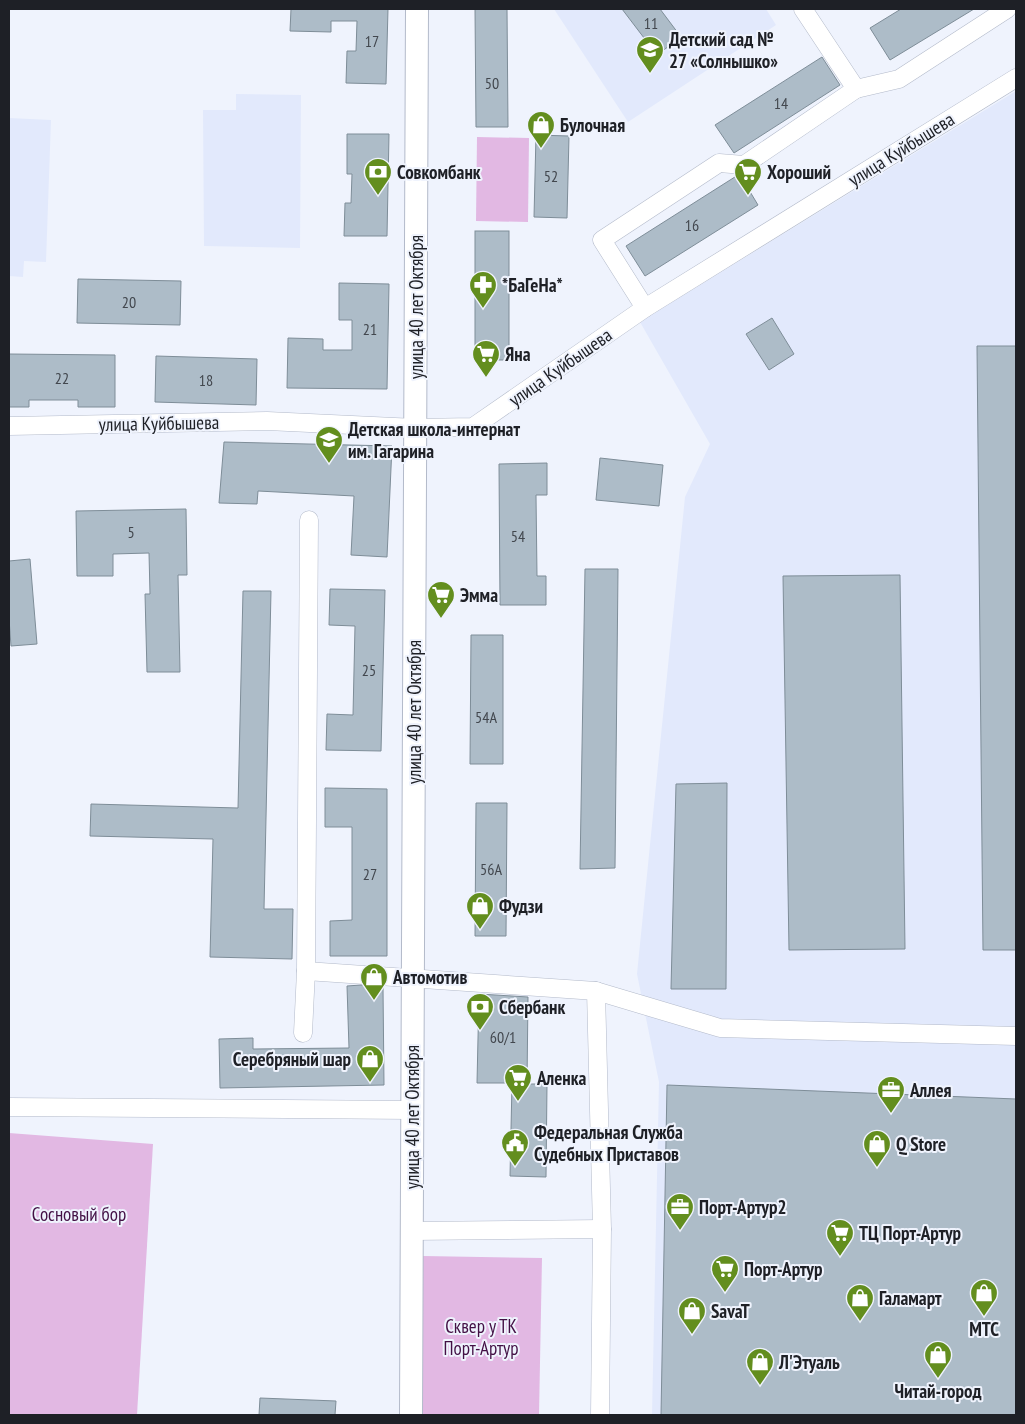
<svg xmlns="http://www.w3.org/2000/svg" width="1025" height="1424" font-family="'PT Sans Narrow',sans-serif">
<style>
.built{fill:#e2e9fc}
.green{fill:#e2b8e3}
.building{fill:#adbcc8;stroke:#7e8d98}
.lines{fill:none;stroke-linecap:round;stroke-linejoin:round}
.minor-casing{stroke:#b3baca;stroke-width:19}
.major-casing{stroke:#b3baca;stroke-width:24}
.minor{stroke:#fff;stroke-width:18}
.major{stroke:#fff;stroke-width:22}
.labels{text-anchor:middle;stroke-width:4;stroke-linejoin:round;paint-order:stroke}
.number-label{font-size:16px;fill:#42474e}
.poi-label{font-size:19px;font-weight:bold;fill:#1e2026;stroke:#eff3fd;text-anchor:start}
.street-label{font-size:19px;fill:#1e2026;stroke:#eff3fd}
.park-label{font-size:19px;fill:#431045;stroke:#eff3fd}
</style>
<rect width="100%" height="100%" fill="#eff3fd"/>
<!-- built -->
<g class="built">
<path d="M 554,9 L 766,9 L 776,25 L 628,122 Z"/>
<path d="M 1016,91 L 1016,1415 L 652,1415 L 659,1082 L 637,974 L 685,497 L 710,444 L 640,322 Z"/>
<path d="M 236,94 L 301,95 L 300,248 L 204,246 L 203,110 L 236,110 Z"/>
<path d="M 9,118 L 51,120 L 46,262 L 24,261 L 23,277 L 9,276 Z"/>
</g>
<!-- green -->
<g class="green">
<path d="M 477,137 L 529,138 L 528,222 L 476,221 Z"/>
<path d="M 9,1133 L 153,1144 L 137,1415 L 9,1415 Z"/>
<path d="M 423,1256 L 542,1258 L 539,1415 L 422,1415 Z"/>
</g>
<!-- building -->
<g class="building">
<path d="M 291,9 L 388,9 L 386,84 L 346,83 L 347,51 L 356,51 L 357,21 L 331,21 L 331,32 L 290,31 Z"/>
<path d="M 475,9 L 507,9 L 508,127 L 476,127 Z"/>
<path d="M 622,9 L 660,9 L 681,37 L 657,55 Z"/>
<path d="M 901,9 L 974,9 L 890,60 L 870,28 Z"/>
<path d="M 822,57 L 840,85 L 734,153 L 715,125 Z"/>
<path d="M 347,134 L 389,134 L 387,236 L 344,236 L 345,203 L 351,203 L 352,174 L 347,174 Z"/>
<path d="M 536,135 L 569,136 L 567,218 L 534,217 Z"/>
<path d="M 738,175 L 740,175 L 758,205 L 645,276 L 626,246 Z"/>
<rect x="475" y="231" width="34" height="129"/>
<path d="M 78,279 L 181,281 L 180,325 L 77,323 Z"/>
<path d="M 339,283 L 389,284 L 387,389 L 287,388 L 288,338 L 323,339 L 323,350 L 352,350 L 352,320 L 339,320 Z"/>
<path d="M 772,318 L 794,354 L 769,370 L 746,334 Z"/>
<path d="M 977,346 L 1016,346 L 1016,950 L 983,950 Z"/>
<path d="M 9,354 L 115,355 L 115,407 L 78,407 L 78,400 L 29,400 L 29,407 L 9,407 Z"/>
<path d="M 156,356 L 257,359 L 256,405 L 155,402 Z"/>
<path d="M 224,442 L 392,446 L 387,557 L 351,555 L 354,496 L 258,491 L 257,504 L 219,503 Z"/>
<path d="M 600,458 L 663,465 L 659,506 L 596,500 Z"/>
<path d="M 547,463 L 547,495 L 536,495 L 537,576 L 546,576 L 546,605 L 500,605 L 499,464 Z"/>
<path d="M 186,509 L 187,575 L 178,575 L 180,672 L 147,672 L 145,594 L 150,594 L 149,553 L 113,554 L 113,576 L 77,576 L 76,511 Z"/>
<path d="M 30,559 L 37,644 L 11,646 L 9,619 L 9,561 Z"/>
<path d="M 585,569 L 618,569 L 615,868 L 580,869 Z"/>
<path d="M 900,575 L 905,949 L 789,950 L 783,576 Z"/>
<path d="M 330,589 L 385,590 L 381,751 L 326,750 L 327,714 L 353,715 L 355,626 L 329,625 Z"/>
<path d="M 243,591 L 271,591 L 264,909 L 293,909 L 292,959 L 210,957 L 213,839 L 90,836 L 91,804 L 238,808 Z"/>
<path d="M 471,635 L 503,635 L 503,764 L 470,764 Z"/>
<path d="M 727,783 L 726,989 L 671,989 L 676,784 Z"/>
<path d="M 325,788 L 387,789 L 387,956 L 330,956 L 330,921 L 352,920 L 352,827 L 325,827 Z"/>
<path d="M 476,803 L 507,803 L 506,936 L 475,936 Z"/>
<path d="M 361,985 L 383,987 L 384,1085 L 220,1088 L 219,1039 L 253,1038 L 253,1049 L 349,1048 L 347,986 Z"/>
<path d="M 479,994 L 528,997 L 527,1084 L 547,1084 L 546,1177 L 510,1176 L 512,1083 L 477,1083 Z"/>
<path d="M 667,1085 L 1016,1099 L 1016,1415 L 661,1415 Z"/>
<path d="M 260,1398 L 336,1401 L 335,1415 L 259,1415 Z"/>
</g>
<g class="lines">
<defs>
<g id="minor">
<path d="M 856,89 L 899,79 L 1007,9"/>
<path d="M 645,308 L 602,240 L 719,163 L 744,165 L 856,89 L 803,9"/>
<path d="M 9,426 L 267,421 L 416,428 L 473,427 L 645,308 L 1016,78"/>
<path d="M 306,971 L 596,991 L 602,1229"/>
<path d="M 596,991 L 720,1028 L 1016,1036"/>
<path d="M 303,1033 L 306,971 L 309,520"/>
<path d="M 9,1107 L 412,1110"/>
<path d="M 412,1231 L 602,1229 L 600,1415"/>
</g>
<path id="major" d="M 411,1415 L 417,9"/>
</defs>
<!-- minor casing -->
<use href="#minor" class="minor-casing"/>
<!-- major casing -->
<use href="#major" class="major-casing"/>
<!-- minor -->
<use href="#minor" class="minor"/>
<!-- major -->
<use href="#major" class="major"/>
</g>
<!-- icons -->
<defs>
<symbol id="school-pin" viewBox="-11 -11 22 30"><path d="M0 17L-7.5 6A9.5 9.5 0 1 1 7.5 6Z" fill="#638e1e" stroke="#eff3fd"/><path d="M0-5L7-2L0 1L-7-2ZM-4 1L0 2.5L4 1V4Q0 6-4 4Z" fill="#fff"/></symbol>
<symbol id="shop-pin" viewBox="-11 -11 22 30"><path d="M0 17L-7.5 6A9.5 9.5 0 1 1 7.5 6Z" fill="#638e1e" stroke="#eff3fd"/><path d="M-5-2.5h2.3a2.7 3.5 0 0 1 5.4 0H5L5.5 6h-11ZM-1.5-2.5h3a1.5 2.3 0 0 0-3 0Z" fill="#fff"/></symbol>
<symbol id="bank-pin" viewBox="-11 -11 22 30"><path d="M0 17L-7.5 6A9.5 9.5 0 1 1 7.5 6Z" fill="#638e1e" stroke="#eff3fd"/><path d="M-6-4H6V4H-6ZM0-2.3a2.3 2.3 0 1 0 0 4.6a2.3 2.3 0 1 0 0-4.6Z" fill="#fff"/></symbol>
<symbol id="supermarket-pin" viewBox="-11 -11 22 30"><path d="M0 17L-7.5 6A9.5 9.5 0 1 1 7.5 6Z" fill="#638e1e" stroke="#eff3fd"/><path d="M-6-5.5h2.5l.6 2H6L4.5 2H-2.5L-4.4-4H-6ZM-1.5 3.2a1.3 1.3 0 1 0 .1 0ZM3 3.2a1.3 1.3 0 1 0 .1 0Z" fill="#fff"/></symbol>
<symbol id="pharmacy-pin" viewBox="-11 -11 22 30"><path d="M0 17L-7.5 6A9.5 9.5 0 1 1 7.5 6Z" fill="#638e1e" stroke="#eff3fd"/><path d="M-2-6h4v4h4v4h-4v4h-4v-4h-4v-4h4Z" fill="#fff"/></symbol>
<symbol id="office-pin" viewBox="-11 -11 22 30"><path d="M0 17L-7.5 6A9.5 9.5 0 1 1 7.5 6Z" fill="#638e1e" stroke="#eff3fd"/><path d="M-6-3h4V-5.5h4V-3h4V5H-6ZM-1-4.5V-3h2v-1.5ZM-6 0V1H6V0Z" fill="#fff"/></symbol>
<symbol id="civic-pin" viewBox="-11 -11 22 30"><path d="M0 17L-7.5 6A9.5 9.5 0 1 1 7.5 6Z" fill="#638e1e" stroke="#eff3fd"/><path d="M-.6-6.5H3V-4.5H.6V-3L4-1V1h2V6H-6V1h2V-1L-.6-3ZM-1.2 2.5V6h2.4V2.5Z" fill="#fff"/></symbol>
</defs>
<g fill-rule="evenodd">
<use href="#school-pin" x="634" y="34" width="32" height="43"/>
<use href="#shop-pin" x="525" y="109" width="32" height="43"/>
<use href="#bank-pin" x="362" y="156" width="32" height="43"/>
<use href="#supermarket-pin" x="732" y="156" width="32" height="43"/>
<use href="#pharmacy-pin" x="467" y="269" width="32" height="43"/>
<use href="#supermarket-pin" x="470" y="338" width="32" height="43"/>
<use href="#school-pin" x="313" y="424" width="32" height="43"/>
<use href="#supermarket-pin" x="425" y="579" width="32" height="43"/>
<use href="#shop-pin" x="464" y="890" width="32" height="43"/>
<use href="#shop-pin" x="358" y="961" width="32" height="43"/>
<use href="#bank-pin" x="464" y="991" width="32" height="43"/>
<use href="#shop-pin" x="354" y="1043" width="32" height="43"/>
<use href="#supermarket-pin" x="502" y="1062" width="32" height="43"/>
<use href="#office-pin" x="875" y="1074" width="32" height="43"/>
<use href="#civic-pin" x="499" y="1127" width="32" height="43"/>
<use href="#shop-pin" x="861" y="1128" width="32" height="43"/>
<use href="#office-pin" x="664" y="1191" width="32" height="43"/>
<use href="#supermarket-pin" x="824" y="1217" width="32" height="43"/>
<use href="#supermarket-pin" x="709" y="1253" width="32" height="43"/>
<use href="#shop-pin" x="968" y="1277" width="32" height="43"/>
<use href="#shop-pin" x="844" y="1282" width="32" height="43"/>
<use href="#shop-pin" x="676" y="1295" width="32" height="43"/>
<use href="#shop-pin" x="922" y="1339" width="32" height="43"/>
<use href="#shop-pin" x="744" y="1346" width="32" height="43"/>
</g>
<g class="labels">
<!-- number labels -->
<g class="number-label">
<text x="651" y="29">11</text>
<text x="372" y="47">17</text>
<text x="492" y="89">50</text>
<text x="781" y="109">14</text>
<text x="551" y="182">52</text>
<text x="692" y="231">16</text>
<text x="129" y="308">20</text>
<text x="370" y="335">21</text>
<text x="62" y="384">22</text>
<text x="206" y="386">18</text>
<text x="131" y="538">5</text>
<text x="518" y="542">54</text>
<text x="369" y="676">25</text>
<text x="486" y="723">54А</text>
<text x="491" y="875">56А</text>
<text x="370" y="880">27</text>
<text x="503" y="1043">60/1</text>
</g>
<!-- poi labels -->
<g class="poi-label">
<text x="669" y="46">Детский сад №<tspan x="669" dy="22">27 «Солнышко»</tspan></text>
<text x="560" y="132">Булочная</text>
<text x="397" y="179">Совкомбанк</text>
<text x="767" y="179">Хороший</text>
<text x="502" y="292">*БаГеНа*</text>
<text x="505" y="361">Яна</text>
<text x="348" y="436">Детская школа-интернат<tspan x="348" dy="22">им. Гагарина</tspan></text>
<text x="460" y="602">Эмма</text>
<text x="499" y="913">Фудзи</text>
<text x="393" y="984">Автомотив</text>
<text x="499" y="1014">Сбербанк</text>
<text x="351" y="1066" text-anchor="end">Серебряный шар</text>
<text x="537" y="1085">Аленка</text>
<text x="910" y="1097">Аллея</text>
<text x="534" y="1139">Федеральная Служба<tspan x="534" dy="22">Судебных Приставов</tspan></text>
<text x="896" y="1151">Q Store</text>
<text x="699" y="1214">Порт-Артур2</text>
<text x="859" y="1240">ТЦ Порт-Артур</text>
<text x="744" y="1276">Порт-Артур</text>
<text x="879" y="1305">Галамарт</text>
<text x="711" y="1318">SavaT</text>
<text x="984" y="1336" text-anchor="middle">МТС</text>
<text x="779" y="1369">Л'Этуаль</text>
<text x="938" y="1398" text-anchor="middle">Читай-город</text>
</g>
<!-- street labels -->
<g class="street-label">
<text transform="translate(901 149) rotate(-32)" y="7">улица Куйбышева</text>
<text transform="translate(416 307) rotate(-90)" y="7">улица 40 лет Октября</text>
<text transform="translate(560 367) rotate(-35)" y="7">улица Куйбышева</text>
<text transform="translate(159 423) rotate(-1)" y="7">улица Куйбышева</text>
<text transform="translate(414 712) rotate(-90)" y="7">улица 40 лет Октября</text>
<text transform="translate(412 1117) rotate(-90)" y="7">улица 40 лет Октября</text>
</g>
<!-- park labels -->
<g class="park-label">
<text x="79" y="1221">Сосновый бор</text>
<text x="481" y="1333">Сквер у ТК<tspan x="481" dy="22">Порт-Артур</tspan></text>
</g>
</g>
<!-- border -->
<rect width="1025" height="1424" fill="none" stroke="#1e2026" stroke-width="20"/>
</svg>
